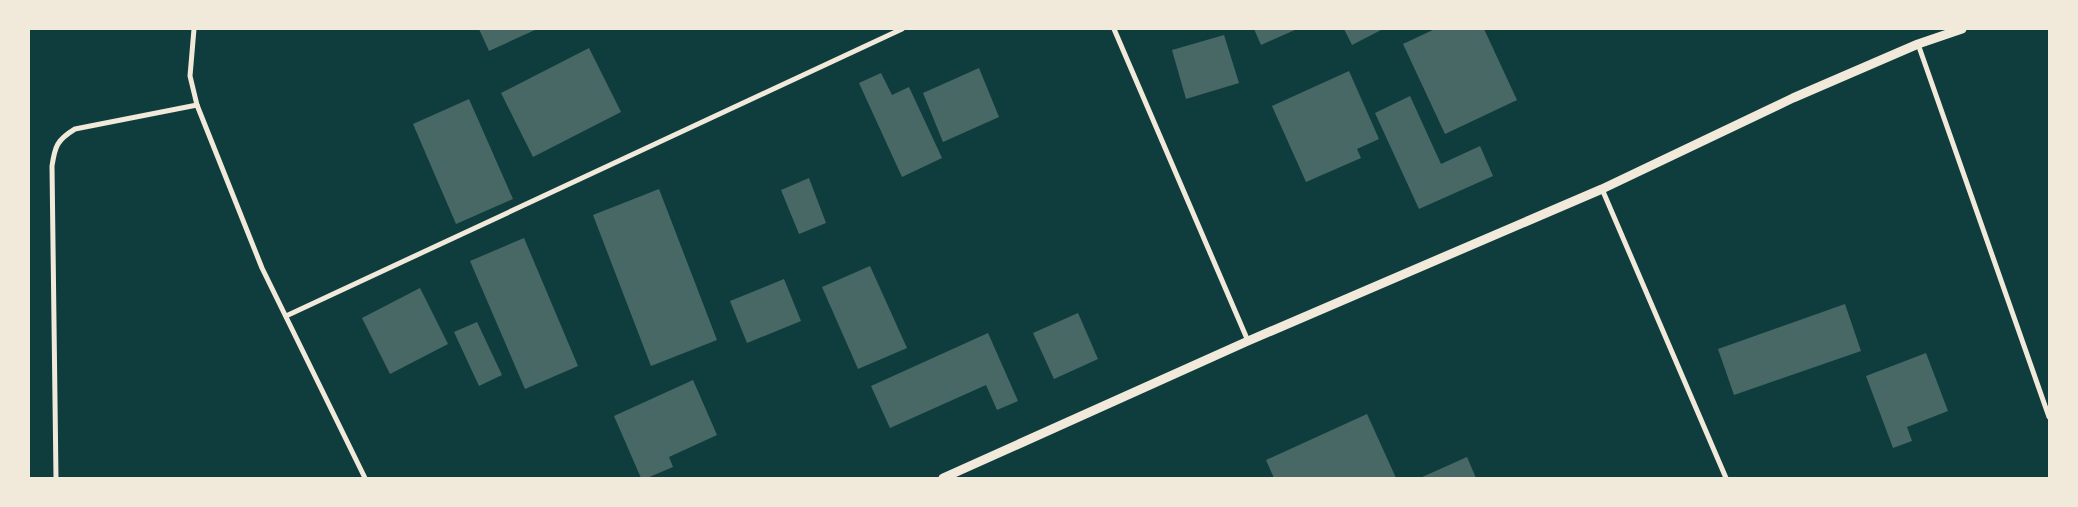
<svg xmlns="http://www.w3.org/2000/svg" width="2078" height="507" font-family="Roboto,sans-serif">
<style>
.building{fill:#486865}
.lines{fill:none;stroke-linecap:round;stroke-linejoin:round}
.minor{stroke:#f1e9da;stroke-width:5}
.tertiary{stroke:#f1e9da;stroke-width:9}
</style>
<rect width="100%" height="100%" fill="#0f3d3e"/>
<!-- building -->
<g class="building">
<path d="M 479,29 L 537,29 L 489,51 Z"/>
<path d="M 1254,29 L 1297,29 L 1261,45 Z"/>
<path d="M 1344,29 L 1383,29 L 1352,45 Z"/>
<path d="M 1435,29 L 1484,29 L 1517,100 L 1445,134 L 1403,44 Z"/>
<path d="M 1224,35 L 1239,83 L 1186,99 L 1172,50 Z"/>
<path d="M 589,48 L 621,112 L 533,157 L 501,93 Z"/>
<path d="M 979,68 L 999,117 L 943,142 L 923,93 Z"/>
<path d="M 1349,71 L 1379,139 L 1357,149 L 1361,158 L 1306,182 L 1272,106 Z"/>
<path d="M 881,73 L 892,95 L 909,87 L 942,158 L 902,177 L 859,83 Z"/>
<path d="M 1410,96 L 1441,164 L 1480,146 L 1493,176 L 1419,209 L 1375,113 Z"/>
<path d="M 469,99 L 513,199 L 456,224 L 413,124 Z"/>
<path d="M 809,178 L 826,223 L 799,234 L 781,190 Z"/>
<path d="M 659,189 L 717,340 L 651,366 L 593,215 Z"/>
<path d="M 524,238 L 578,366 L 525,389 L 470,261 Z"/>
<path d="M 870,266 L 907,348 L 858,369 L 822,287 Z"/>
<path d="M 784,279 L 801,321 L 747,343 L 730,301 Z"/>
<path d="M 420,288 L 448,344 L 390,374 L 362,318 Z"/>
<path d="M 1845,304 L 1861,351 L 1734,395 L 1718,349 Z"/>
<path d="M 1078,313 L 1098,359 L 1054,379 L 1033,333 Z"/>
<path d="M 477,322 L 502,375 L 479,386 L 454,332 Z"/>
<path d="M 988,333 L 1018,401 L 997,410 L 986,385 L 890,428 L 871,386 Z"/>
<path d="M 1926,353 L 1948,411 L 1907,427 L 1912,441 L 1893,448 L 1866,376 Z"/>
<path d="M 693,380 L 717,435 L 669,457 L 673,467 L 647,478 L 641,478 L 614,416 Z"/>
<path d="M 1367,414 L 1396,478 L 1274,478 L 1266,460 Z"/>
<path d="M 1467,457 L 1476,478 L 1420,478 Z"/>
</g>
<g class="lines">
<!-- minor -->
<g class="minor">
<path d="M 194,29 L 190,76 L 197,105 L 262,268 L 365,478"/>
<path d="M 1114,29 L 1248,341"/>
<path d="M 1918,44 L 2049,417"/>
<path d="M 1602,189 L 1726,478"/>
<path d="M 286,316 L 902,29"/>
<path d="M 56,478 L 52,166 C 55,146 57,140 75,129 L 197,105"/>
</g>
<!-- tertiary -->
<path class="tertiary" d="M 943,478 L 1248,341 L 1602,189 L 1793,98 L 1918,44 L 1962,29"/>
</g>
<!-- border -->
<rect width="2078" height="507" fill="none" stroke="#f1e9da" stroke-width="60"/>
</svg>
